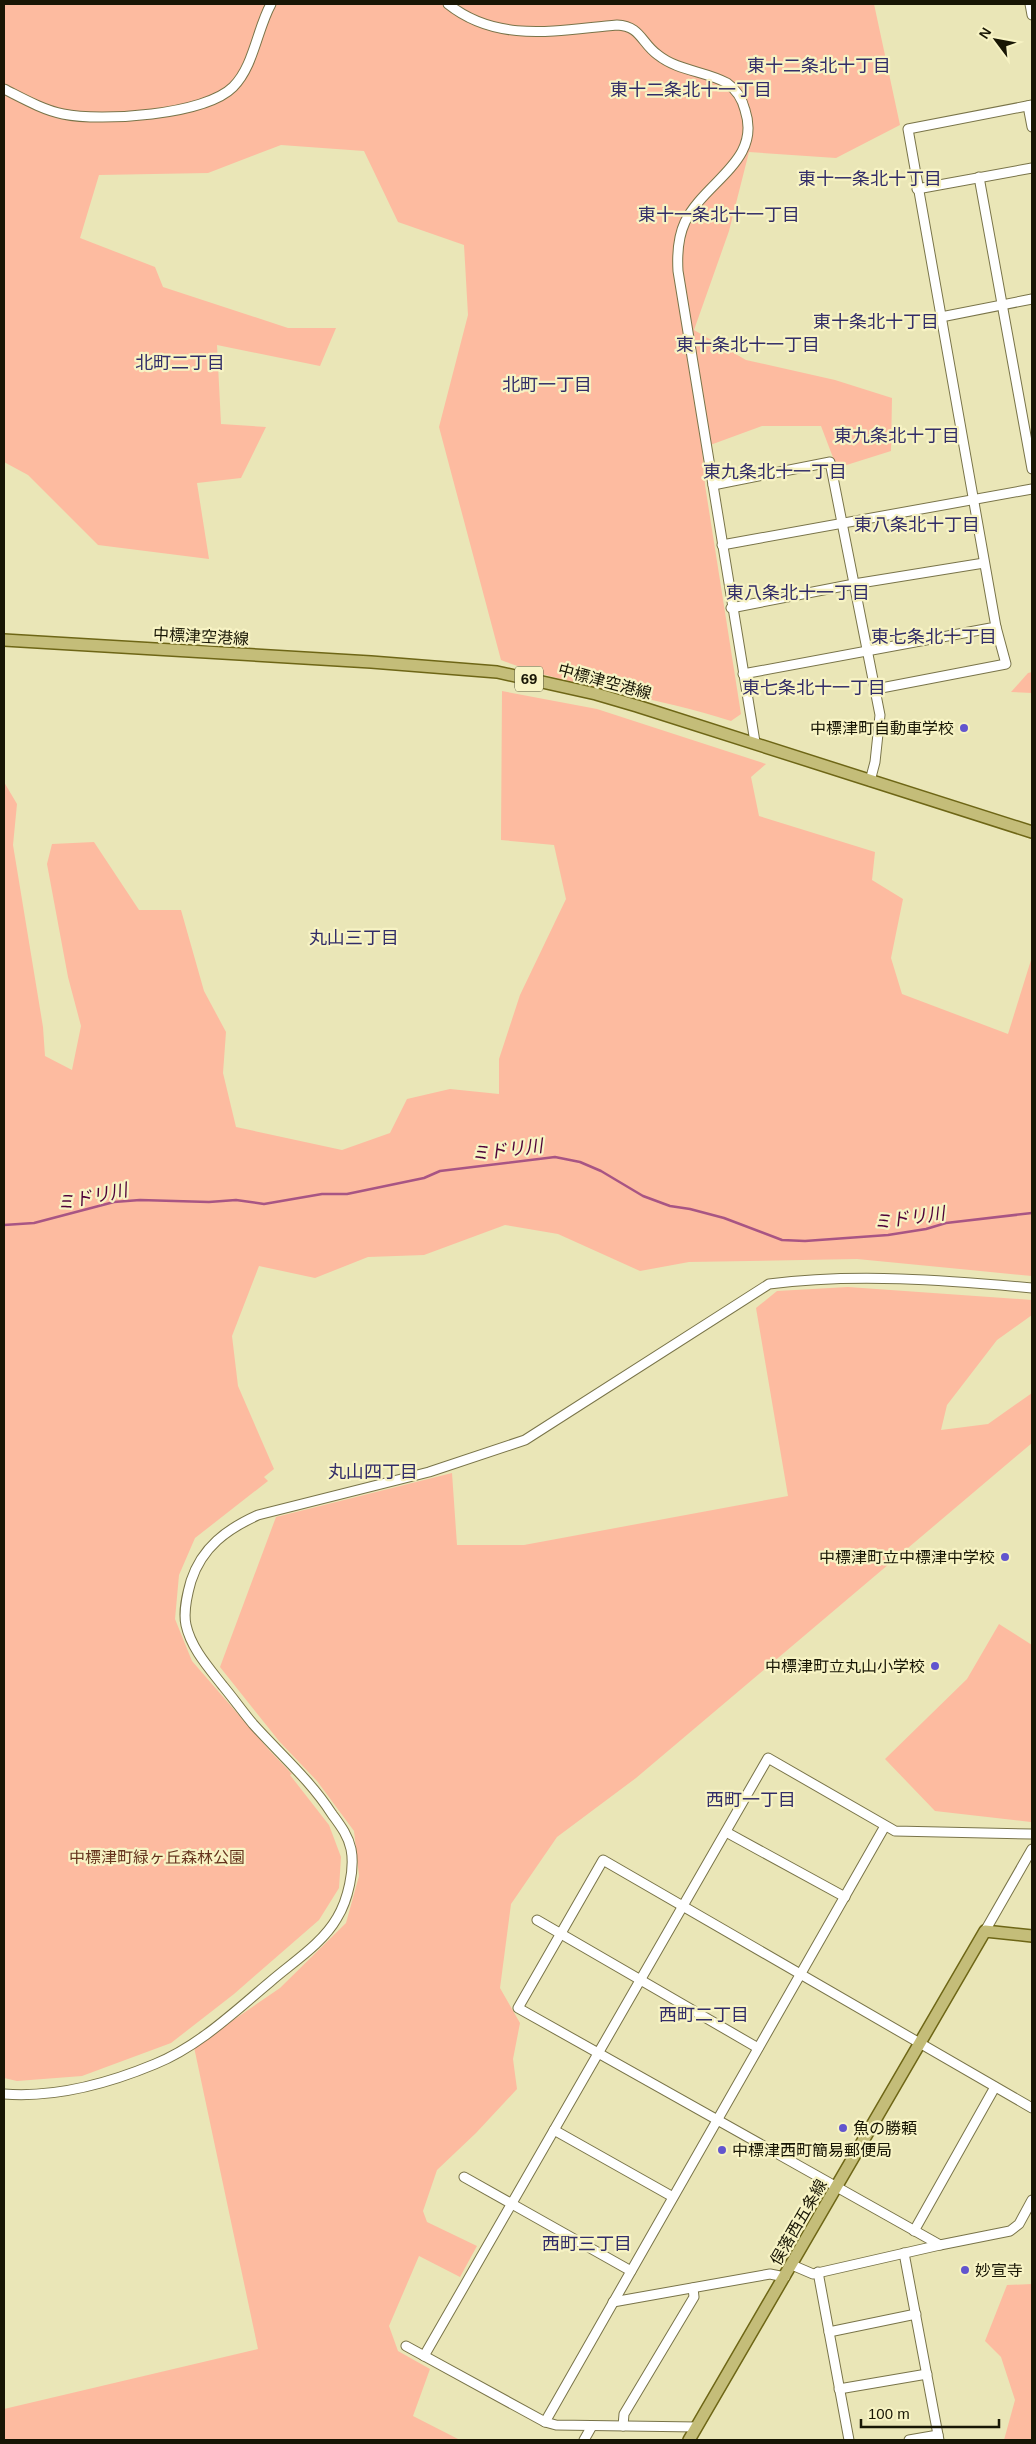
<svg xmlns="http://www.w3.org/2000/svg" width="1036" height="2444" font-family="Helvetica,'Noto Sans JP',sans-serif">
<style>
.green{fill:#fdbba0}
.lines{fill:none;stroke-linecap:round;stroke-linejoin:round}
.stream{stroke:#a85584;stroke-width:2.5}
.minor-casing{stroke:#797449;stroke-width:11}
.major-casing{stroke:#6e6616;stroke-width:14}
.minor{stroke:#fff;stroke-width:9}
.major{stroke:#c4bd79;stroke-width:11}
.poi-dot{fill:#6255ce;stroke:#f7f3c4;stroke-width:2}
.labels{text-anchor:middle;stroke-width:4.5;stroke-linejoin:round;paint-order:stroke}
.shield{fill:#f7f3c4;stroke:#5b583e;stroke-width:1}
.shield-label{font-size:15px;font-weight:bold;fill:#181605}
.street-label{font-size:16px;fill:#181605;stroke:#f7f3c4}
.poi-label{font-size:16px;fill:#181605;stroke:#f7f3c4;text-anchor:end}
.park-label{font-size:16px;fill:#66341e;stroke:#f7f3c4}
.neighbourhood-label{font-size:18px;fill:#322d68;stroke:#f7f3c4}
.water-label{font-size:18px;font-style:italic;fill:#4e0239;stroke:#f7f3c4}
</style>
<rect width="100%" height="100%" fill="#eae6b7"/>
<!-- green -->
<g class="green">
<path d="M 4,4 L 874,4 L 900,125 L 836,158 L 749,152 L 729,231 L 694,330 L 746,360 L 835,380 L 892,398 L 891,451 L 837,468 L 821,426 L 762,426 L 702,448 L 705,485 L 741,714 L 731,721 C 656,696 576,689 501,660 L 439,427 L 468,315 L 464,245 L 398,222 L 364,151 L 281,145 L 208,173 L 99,175 L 80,238 L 155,267 L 163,287 L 288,328 L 336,328 L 320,366 L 217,345 L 221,424 L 266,427 L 241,478 L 197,483 L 209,559 L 98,545 L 28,475 L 4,462 Z"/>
<path d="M 1032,672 L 1032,693 L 1011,692 L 1028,673 Z"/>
<path d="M 502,691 L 597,709 L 766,764 L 751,777 L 759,816 L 875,852 L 872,880 L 903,899 L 891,958 L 902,994 L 1008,1034 L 1031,960 L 1032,1276 L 857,1259 L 689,1262 L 640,1271 L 558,1234 L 505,1225 L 424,1255 L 368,1257 L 315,1278 L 259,1266 L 232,1336 L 238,1386 L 274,1469 L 264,1477 L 268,1481 L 195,1538 L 179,1575 L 175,1619 L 192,1661 L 270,1751 L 292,1774 L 290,1775 L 329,1825 L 341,1857 L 339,1888 L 319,1920 L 234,1994 L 171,2043 L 82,2076 L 17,2081 L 4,2078 L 4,782 L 17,804 L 13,845 L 43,1027 L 45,1056 L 72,1070 L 81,1026 L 68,977 L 47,864 L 52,844 L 94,842 L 139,910 L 181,910 L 204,991 L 226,1032 L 223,1073 L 236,1127 L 342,1150 L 390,1133 L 407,1099 L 450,1089 L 499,1094 L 499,1059 L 520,995 L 566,899 L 554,845 L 501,840 Z"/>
<path d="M 848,1287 L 1032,1300 L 1032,1315 L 997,1340 L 947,1405 L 941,1430 L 988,1424 L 1032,1393 L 1032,1443 L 636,1778 L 557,1837 L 511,1904 L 500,1988 L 520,2023 L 513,2059 L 517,2089 L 476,2133 L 437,2170 L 423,2211 L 427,2222 L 477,2246 L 460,2277 L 419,2256 L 389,2326 L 398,2351 L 430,2369 L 413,2416 L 460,2440 L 4,2440 L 4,2409 L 258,2349 L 194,2047 L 280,1988 L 346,1923 L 359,1876 L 354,1831 L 317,1781 L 279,1741 L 220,1667 L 276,1517 L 452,1473 L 457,1545 L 524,1545 L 788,1496 L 756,1308 L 777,1291 Z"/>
<path d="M 999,1624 L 1032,1645 L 1031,1822 L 935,1811 L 885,1759 L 967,1679 Z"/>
<path d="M 1032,2284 L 1032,2440 L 1004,2440 L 1015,2400 L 1001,2357 L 985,2341 L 1007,2285 Z"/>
</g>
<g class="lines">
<!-- stream -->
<path class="stream" d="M 4,1225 L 34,1223 L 114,1202 L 140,1200 L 209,1202 L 236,1200 L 264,1204 L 322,1194 L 347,1194 L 424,1178 L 440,1171 L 555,1157 L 580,1162 L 601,1171 L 643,1196 L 670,1206 L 690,1209 L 724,1218 L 782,1240 L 805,1241 L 888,1235 L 926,1229 L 946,1223 L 1032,1213"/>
<defs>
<g id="minor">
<path d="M 448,4 C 498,44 558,30 617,25 C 641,26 641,43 658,55 C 678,71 705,71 727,83 C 737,90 742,98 745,110 C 762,161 705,181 685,222 C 678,237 677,254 678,271 L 755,742"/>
<path d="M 1030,4 L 1032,15"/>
<path d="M 4,89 C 22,98 43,110 63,114 C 101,122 205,115 233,87 C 254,66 257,29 271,4"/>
<path d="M 1028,106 L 1032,127"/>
<path d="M 979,177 L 1032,469"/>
<path d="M 917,189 L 1032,168"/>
<path d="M 941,317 L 1032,299"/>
<path d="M 713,485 L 830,462 L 880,715 L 875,762 L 870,781"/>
<path d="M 722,545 L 1032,489"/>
<path d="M 731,608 L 854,584 L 984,563"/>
<path d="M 743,674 L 996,627 L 908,129 L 1032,105"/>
<path d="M 876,689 L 1006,664 L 996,627"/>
<path d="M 726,1832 L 845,1897"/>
<path d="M 537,1920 L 758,2048"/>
<path d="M 985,1931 L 1032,1849"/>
<path d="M 4,2094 C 56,2098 107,2084 155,2064 C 199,2046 234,2012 270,1982 C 293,1962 322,1944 337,1918 C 348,1900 355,1869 351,1849 C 348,1835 340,1825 332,1814 C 310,1780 280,1754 253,1724 C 243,1712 233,1698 223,1686 C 209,1668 191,1648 186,1625 C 183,1611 187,1595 191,1581 C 202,1547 227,1529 258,1515 L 429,1472 L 525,1440 L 769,1284 C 855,1273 946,1280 1032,1288"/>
<path d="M 1032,2108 L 603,1860 L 518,2008 L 940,2245 L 1010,2231 L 1019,2224 L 1032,2200"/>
<path d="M 554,2130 L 673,2197"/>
<path d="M 464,2177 L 631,2271"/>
<path d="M 914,2231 L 995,2087"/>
<path d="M 904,2253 L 939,2440"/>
<path d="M 792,2265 L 813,2274 L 940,2245"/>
<path d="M 818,2272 L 849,2440"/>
<path d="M 613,2302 L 770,2274 L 785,2277"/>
<path d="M 829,2332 L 916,2314"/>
<path d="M 406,2346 L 545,2422 L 556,2425 L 697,2427"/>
<path d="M 424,2356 L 768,1758 L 895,1831 L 1032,1834"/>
<path d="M 839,2389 L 927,2374"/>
<path d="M 545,2422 L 885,1826"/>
<path d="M 623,2426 L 624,2414 L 694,2297 L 693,2288"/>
<path d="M 584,2440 L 592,2426"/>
<path d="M 909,2440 L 938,2435"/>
</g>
<g id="major">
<path d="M 4,640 L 371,662 L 497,672 L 596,694 L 637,706 L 1032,832"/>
<path d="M 689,2440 L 985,1931 L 1032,1936"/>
</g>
</defs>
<!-- minor casing -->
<use href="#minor" class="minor-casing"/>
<!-- major casing -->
<use href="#major" class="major-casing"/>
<!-- minor -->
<use href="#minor" class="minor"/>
<!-- major -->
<use href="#major" class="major"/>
</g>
<!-- markers -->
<g class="poi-dot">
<circle cx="964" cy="728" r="5"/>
<circle cx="1005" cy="1557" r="5"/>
<circle cx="935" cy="1666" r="5"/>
<circle cx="843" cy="2128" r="5"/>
<circle cx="722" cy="2150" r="5"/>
<circle cx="965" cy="2270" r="5"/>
</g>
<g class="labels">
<!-- shield labels -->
<rect class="shield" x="515" y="666.5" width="28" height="25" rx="4"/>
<g class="shield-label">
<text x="529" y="684">69</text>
</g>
<!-- street labels -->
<g class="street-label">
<text transform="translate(201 636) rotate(3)" y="6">中標津空港線</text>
<text transform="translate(605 681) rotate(15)" y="6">中標津空港線</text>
<text transform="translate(798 2222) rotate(-60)" y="6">俣落西五条線</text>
</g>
<!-- poi labels -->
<g class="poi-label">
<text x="954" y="734">中標津町自動車学校</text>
<text x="995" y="1563">中標津町立中標津中学校</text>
<text x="925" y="1672">中標津町立丸山小学校</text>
<text x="853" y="2134" text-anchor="start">魚の勝頼</text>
<text x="732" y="2156" text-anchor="start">中標津西町簡易郵便局</text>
<text x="975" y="2276" text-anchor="start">妙宣寺</text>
</g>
<!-- park labels -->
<g class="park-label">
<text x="157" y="1863">中標津町緑ヶ丘森林公園</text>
</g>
<!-- neighbourhood labels -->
<g class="neighbourhood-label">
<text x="819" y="72">東十二条北十丁目</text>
<text x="691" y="96">東十二条北十一丁目</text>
<text x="870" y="185">東十一条北十丁目</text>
<text x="719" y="221">東十一条北十一丁目</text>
<text x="876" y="328">東十条北十丁目</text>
<text x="748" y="351">東十条北十一丁目</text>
<text x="180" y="369">北町二丁目</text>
<text x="547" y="391">北町一丁目</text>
<text x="897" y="442">東九条北十丁目</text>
<text x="775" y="478">東九条北十一丁目</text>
<text x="917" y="531">東八条北十丁目</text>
<text x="798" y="599">東八条北十一丁目</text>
<text x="934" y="643">東七条北十丁目</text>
<text x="814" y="694">東七条北十一丁目</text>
<text x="354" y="944">丸山三丁目</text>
<text x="373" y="1478">丸山四丁目</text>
<text x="751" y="1806">西町一丁目</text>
<text x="704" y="2021">西町二丁目</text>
<text x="587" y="2250">西町三丁目</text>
</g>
<!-- water labels -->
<g class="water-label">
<text transform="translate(507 1150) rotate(-7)" y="6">ミドリ川</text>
<text transform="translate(92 1197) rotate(-12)" y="6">ミドリ川</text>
<text transform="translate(909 1218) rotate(-8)" y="6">ミドリ川</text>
</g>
</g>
<!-- border -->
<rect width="1036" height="2444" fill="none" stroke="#181605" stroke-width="10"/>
<!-- north arrow -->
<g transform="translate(996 40) rotate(302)" stroke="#f7f3c4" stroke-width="4" paint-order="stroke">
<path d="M0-4L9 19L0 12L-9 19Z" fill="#181605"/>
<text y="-8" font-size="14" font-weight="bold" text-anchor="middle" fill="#181605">N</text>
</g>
<!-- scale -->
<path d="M861 2419v8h138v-8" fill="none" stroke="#181605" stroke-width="2.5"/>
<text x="868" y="2419" font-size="15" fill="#181605" stroke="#f7f3c4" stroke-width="4" paint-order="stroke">100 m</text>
</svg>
